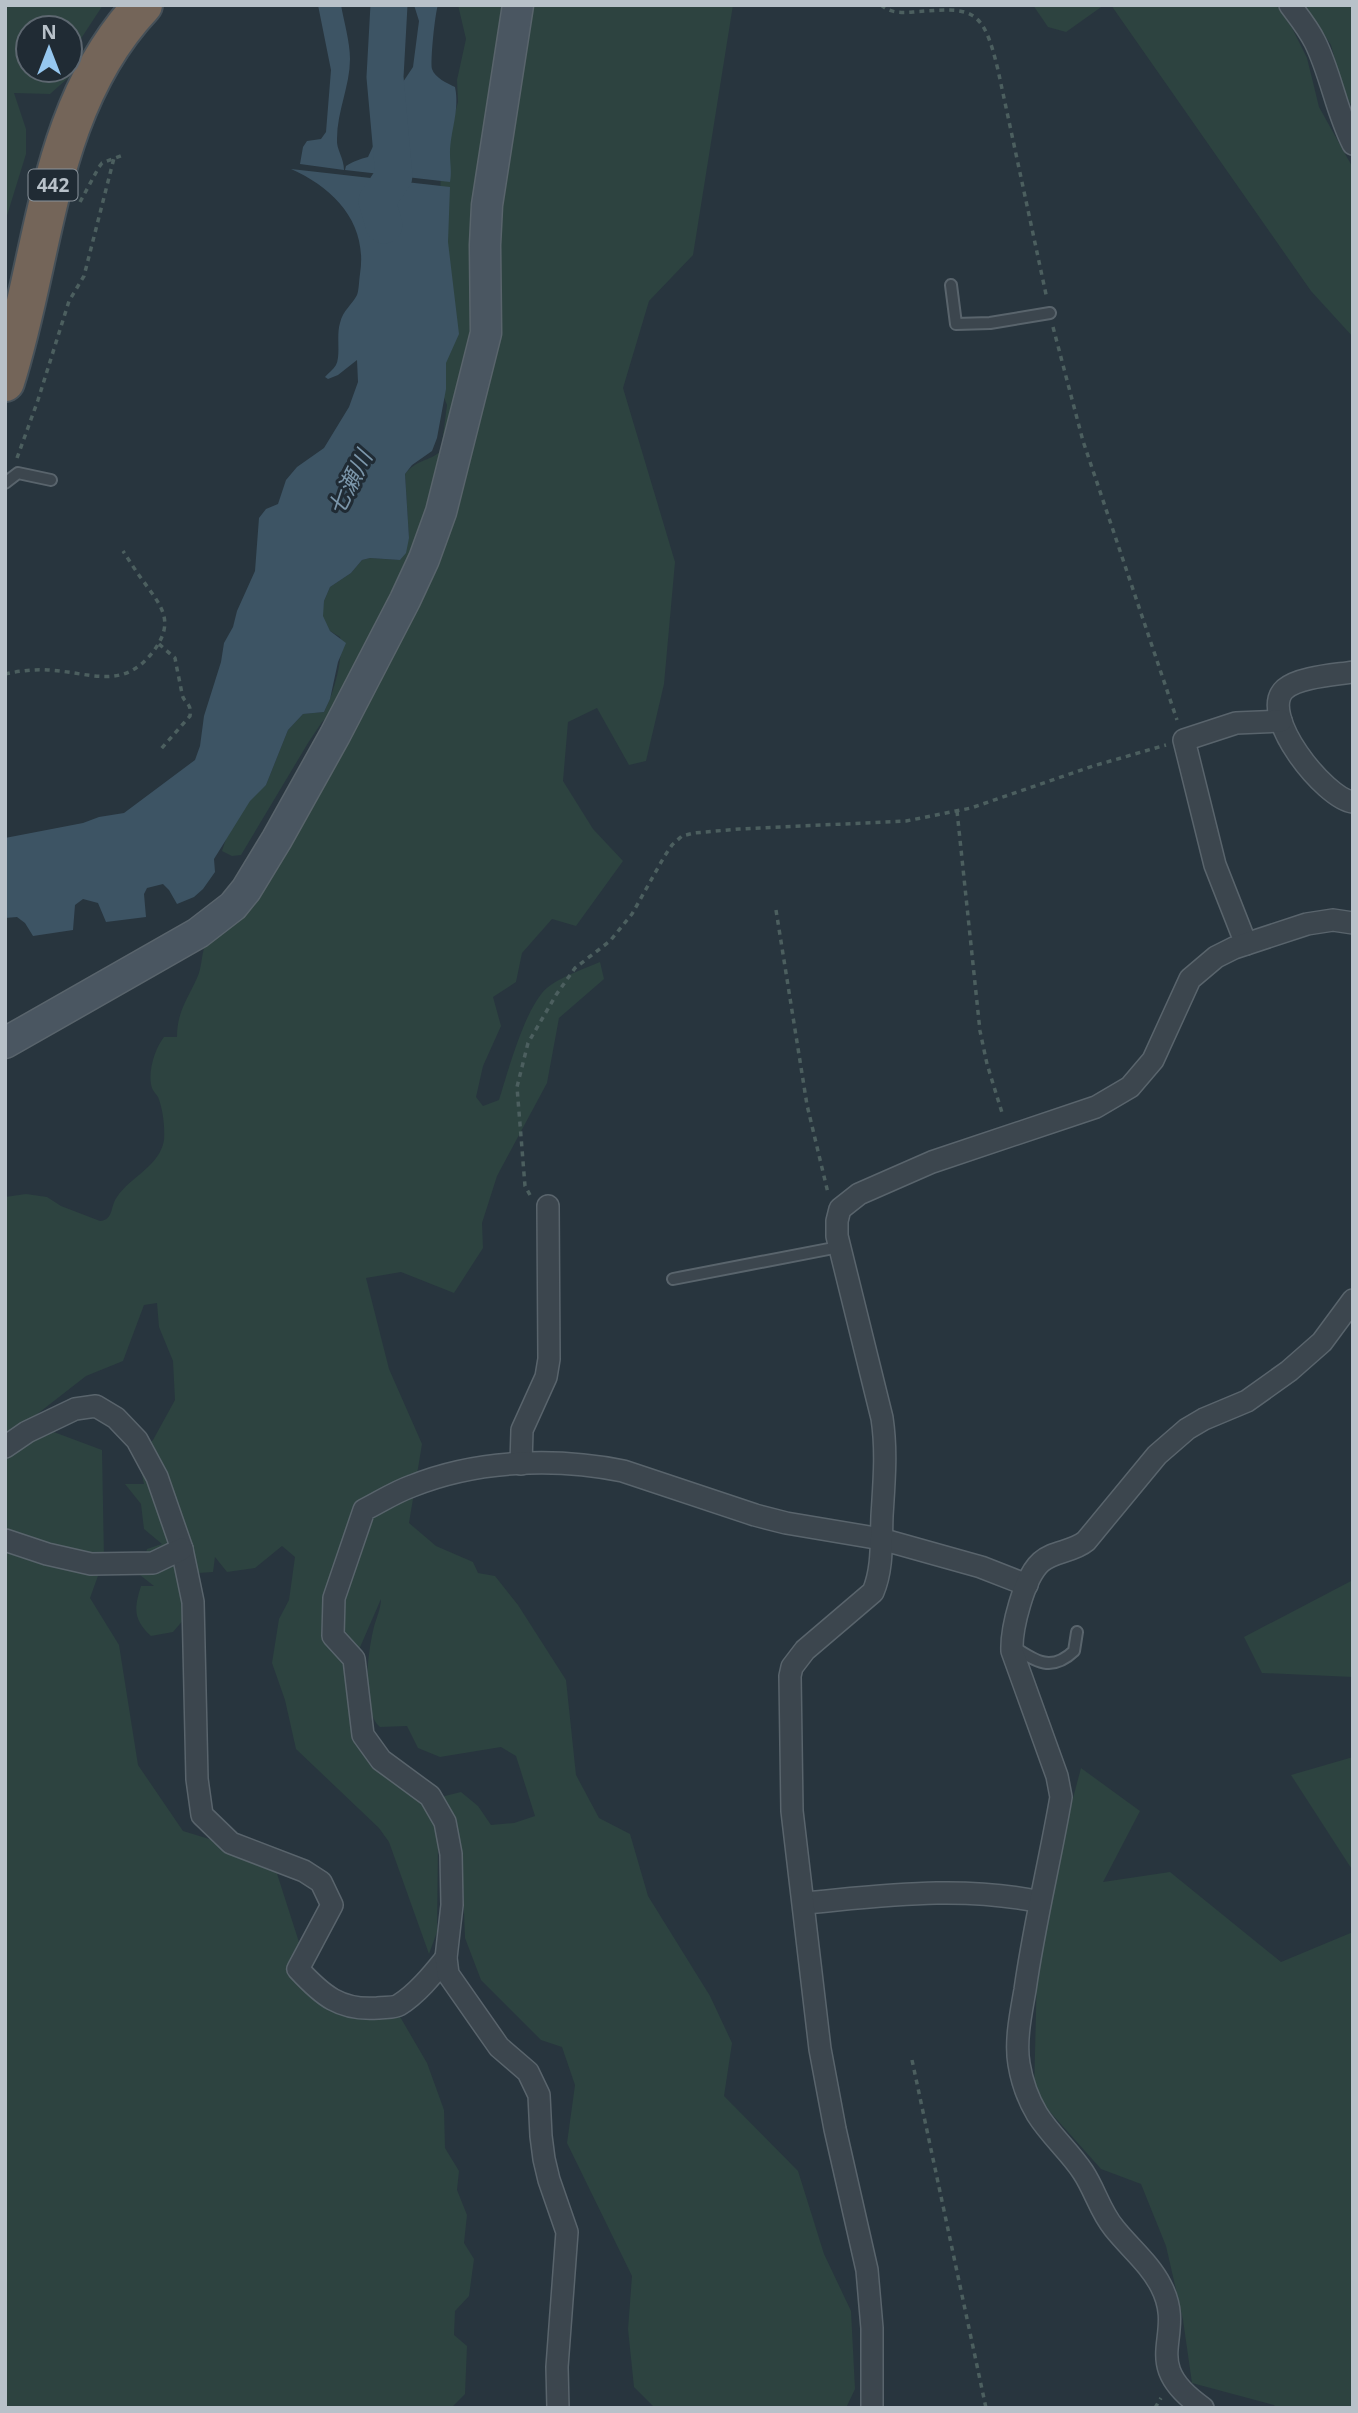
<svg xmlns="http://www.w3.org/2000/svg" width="1358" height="2413" font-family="'Noto Sans','Noto Sans JP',sans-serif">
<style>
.green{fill:#2d4340;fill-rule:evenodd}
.water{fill:#3d5464}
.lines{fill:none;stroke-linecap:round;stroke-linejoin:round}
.river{stroke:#3d5464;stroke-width:37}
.lane-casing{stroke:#59646c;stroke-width:14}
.street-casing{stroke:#59646c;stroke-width:24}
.secondary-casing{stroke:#59646c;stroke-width:33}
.highway-casing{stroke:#465159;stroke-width:42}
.path{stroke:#4c5f5f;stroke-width:3.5;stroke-dasharray:5 5;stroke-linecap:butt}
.lane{stroke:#3c464e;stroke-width:10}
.street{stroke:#3c464e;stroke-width:21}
.secondary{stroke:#4a5661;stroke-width:30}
.highway{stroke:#746559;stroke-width:38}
.labels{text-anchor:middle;stroke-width:6;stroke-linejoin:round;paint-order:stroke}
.shield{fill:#202b34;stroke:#8a949c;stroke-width:2}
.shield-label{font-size:19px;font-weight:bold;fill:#b8c1c9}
.water-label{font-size:23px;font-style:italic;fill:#7b96aa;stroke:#202b34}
</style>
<rect width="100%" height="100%" fill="#28353e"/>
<!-- green -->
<g class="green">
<path d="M 5,5 L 103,5 L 82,37 L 68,78 L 50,94 L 14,93 L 26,129 L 26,154 L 5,222 ZM 70,28 L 70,70 L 28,70 L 28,28 Z"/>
<path d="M 458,5 L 733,5 L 693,255 L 649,301 L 623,388 L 675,562 L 664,684 L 646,761 L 629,765 L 597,708 L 568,722 L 563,781 L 593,829 L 623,861 L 576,926 L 552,919 L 522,953 L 516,982 L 493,997 L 501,1026 L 483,1066 L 476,1097 L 483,1106 L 499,1100 C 508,1071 523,1016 542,993 C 553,979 584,969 600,962 L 604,979 L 559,1018 L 547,1083 L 497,1176 L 482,1223 L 483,1248 L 454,1293 L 401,1272 L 366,1278 L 389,1369 L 422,1444 L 409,1523 L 436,1546 L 473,1562 L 478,1573 L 495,1576 L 518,1605 L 566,1680 L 576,1775 L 599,1818 L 630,1834 L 648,1896 L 710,1996 L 732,2043 L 724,2096 L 798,2171 L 824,2254 L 851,2311 L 855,2389 L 846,2408 L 655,2408 L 634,2387 L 628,2329 L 632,2276 L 567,2143 L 575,2085 L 562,2047 L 541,2040 L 481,1980 L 465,1938 L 462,1861 L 452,1822 L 441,1797 L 461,1792 L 478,1806 L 491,1825 L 514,1823 L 535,1816 L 516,1756 L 501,1747 L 440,1757 L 418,1748 L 407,1726 L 380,1727 C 360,1710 368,1653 373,1631 C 375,1620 381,1610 381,1599 L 351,1668 L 347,1694 L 355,1733 L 425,1805 L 435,1826 L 438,1844 L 437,1932 L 429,1954 L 389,1842 L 379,1828 L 296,1749 L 285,1700 L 272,1663 L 279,1619 L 289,1600 L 295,1557 L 282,1546 L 255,1568 L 227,1572 L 215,1557 L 213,1572 L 198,1573 L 191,1611 L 173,1632 L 151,1636 C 133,1619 134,1609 141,1586 L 154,1586 L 140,1575 L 147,1549 L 162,1544 L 144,1529 L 141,1504 L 125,1484 L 144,1484 L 138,1456 L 153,1440 L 175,1400 L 173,1361 L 159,1327 L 157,1303 L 144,1305 L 123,1361 L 86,1376 L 27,1422 L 102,1450 L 104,1559 L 90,1598 L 119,1645 L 138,1765 L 183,1831 L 272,1858 L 306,1964 L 337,2004 L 399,2015 L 427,2063 L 444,2110 L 445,2148 L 459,2171 L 457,2190 L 467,2215 L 464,2243 L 474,2259 L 469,2296 L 455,2311 L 454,2335 L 467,2346 L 465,2394 L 451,2408 L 5,2408 L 5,1197 L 26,1194 L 47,1197 L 61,1206 L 100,1221 C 114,1220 110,1206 117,1197 C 130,1177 160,1166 164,1140 C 165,1127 163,1109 158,1097 C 156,1094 153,1091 152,1088 C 147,1073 155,1048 164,1037 L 177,1037 C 177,1012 187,1000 197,978 C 202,968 201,956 205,945 L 332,712 L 322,722 L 308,743 L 241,855 L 232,856 L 222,851 L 235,811 L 266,785 L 288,730 L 303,714 L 324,712 C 334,694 344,656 340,637 L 330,631 L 322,616 L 324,601 L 330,587 L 351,573 L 362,560 L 370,558 L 400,560 L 409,538 L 405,474 C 417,459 428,462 441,451 L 447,405 L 436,377 L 441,163 L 458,102 L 457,80 L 466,39 Z"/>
<path d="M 1033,5 L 1104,5 L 1066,32 L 1048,27 Z"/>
<path d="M 1111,5 L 1276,5 L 1292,28 L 1307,58 L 1319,107 L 1353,168 L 1353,337 L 1311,291 Z"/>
<path d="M 1305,5 L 1353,5 L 1353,109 L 1343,89 L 1331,45 Z"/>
<path d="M 1353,1580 L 1353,1677 L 1262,1673 L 1244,1637 Z"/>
<path d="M 1353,1757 L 1353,1871 L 1291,1775 Z"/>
<path d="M 1081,1768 L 1140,1811 L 1103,1882 L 1170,1872 L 1281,1962 L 1353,1932 L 1353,2408 L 1276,2408 L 1274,2405 L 1192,2383 L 1183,2320 L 1166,2246 L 1141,2184 L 1101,2169 L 1034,2094 L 1038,1930 Z"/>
</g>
<!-- water -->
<g class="water">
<path d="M 318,5 L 341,5 C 344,22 350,42 350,59 C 350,86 337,111 337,139 C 336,149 344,158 344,170 L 300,164 L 303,147 L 307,141 L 321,139 L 326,132 L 331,70 Z"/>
<path d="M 414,5 L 438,5 C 435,13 430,62 432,69 C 435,78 447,83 455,87 C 460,111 450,131 450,154 C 450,164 452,172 450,182 L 345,170 L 346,166 C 354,161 360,159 368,157 L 375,142 L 379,142 L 381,134 L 373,113 L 382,96 L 394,85 L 403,82 L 413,67 L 419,21 Z"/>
<path d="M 291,169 L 450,187 L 448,242 L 459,334 L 446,363 L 446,389 L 437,438 L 432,451 L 412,465 L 405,474 L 409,538 L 406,553 L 400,560 L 370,558 L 362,560 L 351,573 L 330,587 L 324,601 L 323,616 L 330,631 L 346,643 L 338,662 L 330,699 L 324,712 L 303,714 L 288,730 L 266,785 L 250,801 L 214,859 L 215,872 L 203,889 L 194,897 L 177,904 L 169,890 L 163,884 L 147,888 L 144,894 L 146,917 L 106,922 L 98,903 L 83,899 L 75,905 L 73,930 L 33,936 L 25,923 L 17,917 L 5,918 L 5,838 L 83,823 L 99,817 L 124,813 L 195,760 L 200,746 L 204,716 L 221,662 L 224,643 L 233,627 L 237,611 L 255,571 L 259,518 L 266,509 L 278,504 L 286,480 L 297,467 L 324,448 L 349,407 L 358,382 L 357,360 L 338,375 L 328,379 L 325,377 C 328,373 333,370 336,365 C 341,355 336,336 340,323 C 343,310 352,305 357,295 C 359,290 359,280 360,274 C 368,223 334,188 291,169 Z"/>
</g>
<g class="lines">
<!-- river -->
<path class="river" d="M 384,225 L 377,201 L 394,176 L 385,77 L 389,5"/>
<defs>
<g id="lane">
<path d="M 951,285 L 956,324 L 990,323 L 1050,313"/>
<path d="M 5,483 L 18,473 L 51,480"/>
<path d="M 673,1279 L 839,1247"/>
<path d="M 1014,1647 C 1036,1662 1052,1672 1074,1651 L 1077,1632"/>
</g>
<g id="street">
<path d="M 1290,5 C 1299,17 1308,28 1315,42 C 1331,74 1336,111 1353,144"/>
<path d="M 1353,672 C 1334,675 1299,677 1285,689 C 1257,714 1325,799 1353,802"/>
<path d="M 1246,944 L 1215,865 L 1184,740 L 1236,723 L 1281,721"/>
<path d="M 5,1447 L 27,1432 L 75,1409 L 96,1406 L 116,1418 L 137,1440 L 157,1477 L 182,1549 L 193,1602 L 197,1779 L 202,1815 L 231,1843 L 304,1871 L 321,1882 L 332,1905 L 298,1969 C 322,1995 340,2011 378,2008 C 385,2007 394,2008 399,2005 C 417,1994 433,1974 446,1958"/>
<path d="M 521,1464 L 522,1430 L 546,1377 L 549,1359 L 548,1206"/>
<path d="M 5,1540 L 47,1554 L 91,1564 L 153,1563 L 182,1549"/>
<path d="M 804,1903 C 883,1896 961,1885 1040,1902"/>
<path d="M 558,2408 L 557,2367 L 567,2232 L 549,2180 L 544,2159 L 541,2136 L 539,2095 L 528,2072 L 499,2047 L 448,1974 L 446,1958 L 452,1905 L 451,1854 L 445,1822 L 430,1796 L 381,1760 L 363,1735 L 354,1659 L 333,1636 L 334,1598 L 364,1510 C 380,1502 395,1492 412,1486 C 476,1460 555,1457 623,1471 L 755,1515 L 786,1523 L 881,1539 L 981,1567 L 1027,1585"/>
<path d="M 872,2408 L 872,2328 L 867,2270 L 835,2129 L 820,2049 L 792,1811 L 790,1676 L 792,1667 L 805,1650 L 873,1592 C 883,1569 881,1541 882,1516 C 884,1483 887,1451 882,1418 L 837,1236 L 837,1221 L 840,1209 L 859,1194 L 932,1162 L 1096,1107 L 1130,1087 L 1153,1060 L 1190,979 L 1216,957 L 1234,948 L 1307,924 L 1333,920 L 1353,923"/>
<path d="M 1203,2408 C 1136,2361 1188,2338 1161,2286 C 1150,2264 1129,2247 1114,2228 C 1100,2211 1095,2190 1083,2172 C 1070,2152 1050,2135 1037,2114 C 1028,2099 1022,2082 1019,2064 C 1015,2041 1021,2013 1025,1990 C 1034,1925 1050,1861 1061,1797 L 1057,1776 L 1012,1651 C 1011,1629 1024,1577 1041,1562 C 1053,1551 1073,1552 1086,1541 L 1157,1455 L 1187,1429 L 1204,1419 L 1247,1401 L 1289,1371 L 1322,1342 L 1353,1300"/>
</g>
<path id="secondary" d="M 5,1043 L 198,933 L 233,906 L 246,890 L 277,839 L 335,735 L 405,600 L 424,559 L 441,512 L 486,333 L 485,245 L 487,205 L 518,5"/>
<path id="highway" d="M 5,382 C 46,254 46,108 143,5"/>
</defs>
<!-- lane casing -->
<use href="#lane" class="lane-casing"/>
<!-- street casing -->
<use href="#street" class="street-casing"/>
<!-- secondary casing -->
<use href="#secondary" class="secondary-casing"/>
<!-- highway casing -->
<use href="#highway" class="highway-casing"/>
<!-- path -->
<g class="path">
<path d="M 881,5 C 890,13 901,13 913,12 C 973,7 983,7 998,70 L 1047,299"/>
<path d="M 80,202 L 99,167 L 102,163 L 123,155"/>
<path d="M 1053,327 L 1083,441 L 1177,720"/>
<path d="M 17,458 L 38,400 L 69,301 L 84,276 L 114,158"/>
<path d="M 159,644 L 175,658 C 177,670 180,682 182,694 C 184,704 192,702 190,716 L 161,749"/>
<path d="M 5,674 C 19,671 34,669 48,670 C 89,672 122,691 152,653 C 177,621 161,606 141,578 C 135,570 129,560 123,551"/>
<path d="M 957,811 L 980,1031 L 987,1064 L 1003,1116"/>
<path d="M 776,910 L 807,1105 L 828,1193"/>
<path d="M 530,1195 L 525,1186 L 517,1087 L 528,1043 L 556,995 L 575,968 L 610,941 L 632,914 L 664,857 L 672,845 L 682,836 L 694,833 L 739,829 L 906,821 L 971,808 L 1093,766 L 1166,745"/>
<path d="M 912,2060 L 986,2408"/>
<path d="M 1155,2408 L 1161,2398"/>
</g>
<!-- lane -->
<use href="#lane" class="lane"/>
<!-- street -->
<use href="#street" class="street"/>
<!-- secondary -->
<use href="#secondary" class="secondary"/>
<!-- highway -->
<use href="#highway" class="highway"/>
</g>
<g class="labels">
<!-- shield labels -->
<rect class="shield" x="28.5" y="169.5" width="49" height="31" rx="5"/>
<g class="shield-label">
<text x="53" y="192">442</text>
</g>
<!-- water labels -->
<g class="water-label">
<text transform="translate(350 483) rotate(-63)" y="8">七瀬川</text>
</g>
</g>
<!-- border -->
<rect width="1358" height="2413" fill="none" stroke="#b8c1c9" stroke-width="14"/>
<!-- north arrow -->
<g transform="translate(49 49)"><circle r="33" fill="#202b34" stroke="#5d6770" stroke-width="2"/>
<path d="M0-5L12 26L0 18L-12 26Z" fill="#96c7ef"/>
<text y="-10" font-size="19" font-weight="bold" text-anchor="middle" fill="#b8c1c9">N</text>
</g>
</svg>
